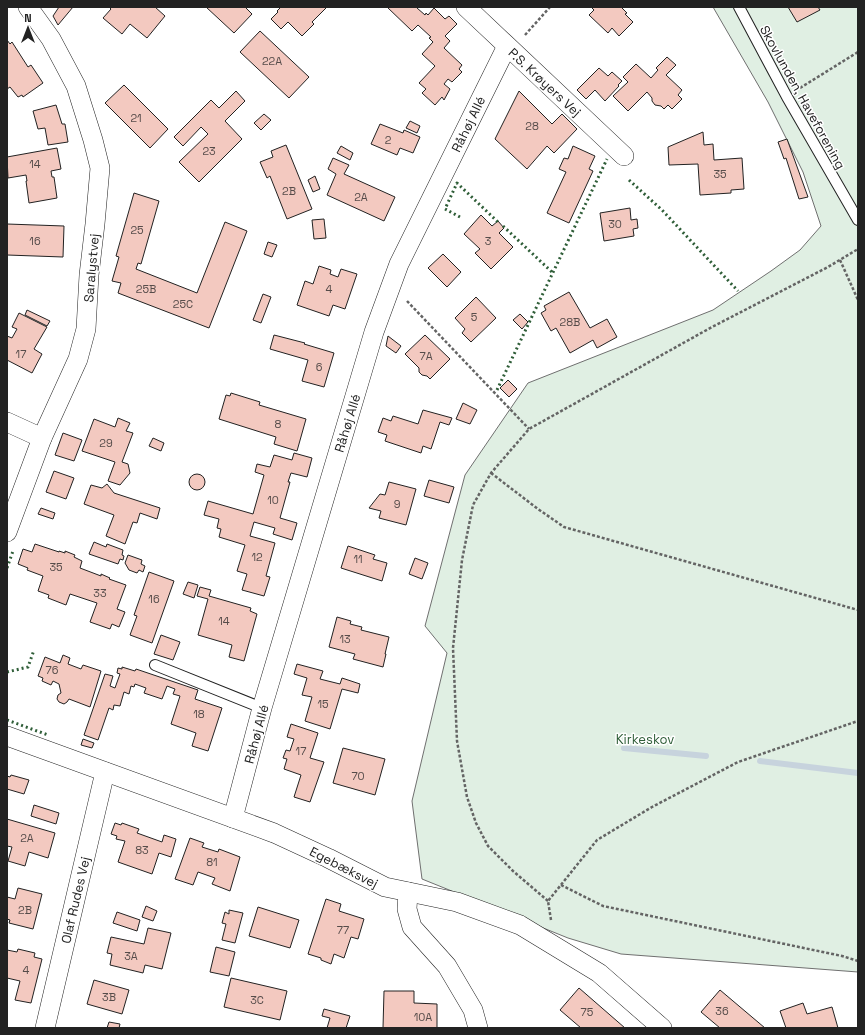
<svg xmlns="http://www.w3.org/2000/svg" width="865" height="1035" font-family="'Space Grotesk',sans-serif">
<style>
.green{fill:#e0efe3;stroke:#6f6f6f}
.lines{fill:none;stroke-linecap:round;stroke-linejoin:round}
.stream{stroke:#c7d3dd;stroke-width:6}
.building{fill:#f3c9c0;stroke:#222}
.service-casing{stroke:#222;stroke-width:12}
.minor-casing{stroke:#222;stroke-width:20}
.path{stroke:#646464;stroke-width:2.5;stroke-dasharray:3 2;stroke-linecap:butt}
.service{stroke:#fff;stroke-width:10}
.minor{stroke:#fff;stroke-width:19}
.hedge{stroke:#2f5e38;stroke-width:3;stroke-dasharray:2 3;stroke-linecap:butt}
.labels{text-anchor:middle;stroke-width:3;stroke-linejoin:round;paint-order:stroke}
.number-label{font-size:11px;fill:#564c4a}
.street-label{font-size:13px;fill:#222;stroke:#fff}
.park-label{font-size:13px;fill:#2f5e38;stroke:#fff}
</style>
<rect width="100%" height="100%" fill="#fff"/>
<!-- green -->
<path class="green" d="M 713,7 L 858,7 L 858,972 L 621,954 L 568,938 L 422,879 L 412,801 L 447,653 L 425,626 L 465,475 L 528,383 L 713,310 L 771,271 L 800,250 L 821,226 L 803,172 L 768,102 Z"/>
<g class="lines">
<!-- stream -->
<g class="stream">
<path d="M 624,748 L 706,756"/>
<path d="M 760,761 L 858,773"/>
</g>
</g>
<!-- building -->
<g class="building">
<path d="M 59,7 L 73,7 L 58,25 L 53,16 Z"/>
<path d="M 109,7 L 155,7 L 165,16 L 147,38 L 130,24 L 122,34 L 103,18 L 111,9 Z"/>
<path d="M 206,7 L 245,7 L 252,14 L 234,33 Z"/>
<path d="M 281,7 L 325,7 L 326,8 L 312,22 L 314,24 L 302,36 L 288,22 L 281,29 L 271,19 L 278,12 L 277,11 Z"/>
<path d="M 387,7 L 418,7 L 417,8 L 425,15 L 426,13 L 428,15 L 434,8 L 445,19 L 449,16 L 457,24 L 445,36 L 450,41 L 444,48 L 462,65 L 459,69 L 462,72 L 452,82 L 448,79 L 444,84 L 450,89 L 444,100 L 442,97 L 435,105 L 422,93 L 426,89 L 419,83 L 435,66 L 422,54 L 433,42 L 429,38 L 431,37 L 418,25 L 412,31 Z"/>
<path d="M 591,7 L 621,7 L 627,13 L 625,14 L 633,22 L 619,36 L 612,28 L 608,33 L 589,15 L 594,10 Z"/>
<path d="M 788,7 L 818,7 L 820,10 L 797,22 Z"/>
<path d="M 260,31 L 309,77 L 289,98 L 240,52 Z"/>
<path d="M 7,40 L 10,44 L 12,42 L 28,67 L 31,65 L 43,83 L 23,97 L 22,95 L 18,97 L 10,87 L 7,89 Z"/>
<path d="M 667,57 L 676,65 L 666,75 L 682,90 L 678,95 L 682,99 L 672,109 L 668,105 L 664,109 L 661,106 L 655,105 L 652,101 L 652,98 L 647,92 L 628,111 L 613,96 L 628,82 L 623,77 L 636,64 L 651,78 L 658,70 L 656,68 Z"/>
<path d="M 599,68 L 608,76 L 612,72 L 622,81 L 618,85 L 619,86 L 605,101 L 595,90 L 586,99 L 577,90 Z"/>
<path d="M 124,85 L 168,129 L 150,148 L 105,103 Z"/>
<path d="M 236,91 L 245,101 L 225,121 L 242,139 L 199,182 L 179,162 L 208,134 L 201,127 L 183,146 L 174,137 L 211,100 L 219,108 Z"/>
<path d="M 519,91 L 552,124 L 562,114 L 577,129 L 554,153 L 547,146 L 527,169 L 495,139 Z"/>
<path d="M 56,105 L 62,124 L 65,124 L 68,142 L 48,145 L 45,128 L 38,129 L 33,111 Z"/>
<path d="M 264,114 L 271,120 L 261,130 L 254,123 Z"/>
<path d="M 410,121 L 420,126 L 417,133 L 406,128 Z"/>
<path d="M 380,124 L 403,133 L 404,130 L 420,137 L 413,153 L 400,148 L 397,155 L 371,144 Z"/>
<path d="M 703,132 L 704,145 L 713,144 L 714,160 L 742,158 L 744,189 L 731,190 L 731,193 L 700,195 L 698,164 L 669,165 L 668,147 Z"/>
<path d="M 787,139 L 808,197 L 799,199 L 786,158 L 784,159 L 778,142 Z"/>
<path d="M 286,145 L 312,209 L 287,219 L 270,176 L 267,178 L 260,162 L 273,157 L 271,151 Z"/>
<path d="M 341,146 L 353,153 L 350,160 L 337,153 Z"/>
<path d="M 573,146 L 595,156 L 589,169 L 593,171 L 569,223 L 547,213 L 566,172 L 559,169 L 564,158 L 568,159 Z"/>
<path d="M 57,148 L 61,169 L 51,171 L 52,177 L 54,177 L 57,198 L 29,203 L 26,181 L 27,181 L 26,175 L 8,178 L 7,157 Z"/>
<path d="M 333,158 L 349,165 L 344,174 L 395,197 L 384,221 L 327,195 L 336,174 L 328,169 Z"/>
<path d="M 315,176 L 320,189 L 313,192 L 308,180 Z"/>
<path d="M 134,193 L 159,201 L 141,264 L 138,263 L 136,269 L 197,293 L 225,222 L 247,231 L 209,328 L 118,293 L 121,283 L 112,281 L 119,257 L 116,256 Z"/>
<path d="M 630,208 L 631,220 L 637,219 L 638,228 L 633,229 L 634,236 L 604,241 L 600,213 Z"/>
<path d="M 481,215 L 492,226 L 498,221 L 504,228 L 499,233 L 513,247 L 491,269 L 475,253 L 480,249 L 464,234 Z"/>
<path d="M 324,219 L 326,238 L 314,239 L 312,220 Z"/>
<path d="M 7,224 L 64,226 L 63,257 L 7,255 Z"/>
<path d="M 268,242 L 277,245 L 272,257 L 264,254 Z"/>
<path d="M 443,254 L 461,272 L 447,287 L 428,268 Z"/>
<path d="M 319,266 L 331,270 L 330,274 L 338,277 L 341,269 L 357,274 L 345,309 L 333,305 L 329,316 L 297,305 L 305,281 L 313,284 Z"/>
<path d="M 569,292 L 590,328 L 607,319 L 617,337 L 597,348 L 593,340 L 570,353 L 556,328 L 551,331 L 541,313 L 546,310 L 544,306 Z"/>
<path d="M 263,294 L 271,297 L 261,323 L 253,320 Z"/>
<path d="M 476,297 L 496,318 L 471,342 L 462,333 L 465,329 L 455,318 Z"/>
<path d="M 27,310 L 50,321 L 47,326 L 25,315 Z"/>
<path d="M 19,313 L 47,327 L 34,349 L 42,354 L 32,373 L 7,360 L 7,336 L 12,338 L 17,329 L 12,327 Z"/>
<path d="M 520,314 L 528,322 L 522,329 L 513,320 Z"/>
<path d="M 274,335 L 305,343 L 304,344 L 334,353 L 324,387 L 302,381 L 308,360 L 270,349 Z"/>
<path d="M 425,335 L 450,359 L 430,379 L 427,376 L 422,375 L 419,372 L 419,368 L 405,354 Z"/>
<path d="M 388,336 L 401,346 L 396,353 L 386,346 Z"/>
<path d="M 508,380 L 517,389 L 509,397 L 500,388 Z"/>
<path d="M 231,393 L 260,402 L 259,405 L 306,419 L 297,451 L 274,444 L 276,437 L 219,419 L 226,395 L 230,396 Z"/>
<path d="M 463,403 L 477,410 L 470,424 L 456,419 Z"/>
<path d="M 423,410 L 452,418 L 449,425 L 440,422 L 431,449 L 423,446 L 421,453 L 385,441 L 387,435 L 378,432 L 383,418 L 391,421 L 393,416 L 418,424 Z"/>
<path d="M 118,418 L 130,423 L 126,431 L 133,433 L 122,462 L 128,464 L 130,473 L 120,485 L 108,481 L 115,462 L 82,451 L 94,419 L 115,427 Z"/>
<path d="M 63,433 L 82,440 L 74,461 L 55,455 Z"/>
<path d="M 153,438 L 164,443 L 161,451 L 149,446 Z"/>
<path d="M 294,453 L 312,458 L 307,477 L 291,473 L 288,482 L 290,482 L 280,518 L 297,523 L 292,540 L 273,534 L 275,528 L 254,522 L 250,536 L 275,543 L 266,576 L 270,577 L 264,596 L 242,590 L 247,574 L 237,571 L 245,545 L 219,537 L 221,529 L 217,528 L 219,519 L 204,515 L 208,501 L 253,514 L 264,475 L 255,472 L 257,464 L 270,467 L 274,455 L 292,460 Z"/>
<path d="M 54,471 L 74,478 L 66,499 L 46,492 Z"/>
<circle cx="197" cy="482" r="8"/>
<path d="M 429,480 L 454,487 L 449,503 L 424,496 Z"/>
<path d="M 389,482 L 416,489 L 406,525 L 379,518 L 381,511 L 369,508 L 380,494 L 385,495 Z"/>
<path d="M 107,484 L 114,493 L 160,508 L 157,519 L 140,513 L 137,523 L 133,522 L 125,544 L 106,536 L 114,515 L 84,504 L 91,485 L 102,488 Z"/>
<path d="M 41,508 L 55,513 L 53,519 L 38,514 Z"/>
<path d="M 94,542 L 106,547 L 107,544 L 123,550 L 122,555 L 124,556 L 123,560 L 120,559 L 118,564 L 89,554 Z"/>
<path d="M 35,544 L 59,552 L 59,551 L 65,553 L 65,551 L 75,555 L 74,557 L 82,561 L 80,568 L 101,576 L 101,574 L 110,578 L 109,579 L 126,585 L 117,609 L 125,612 L 119,627 L 112,624 L 110,629 L 90,622 L 97,603 L 70,594 L 66,605 L 48,598 L 49,595 L 38,591 L 43,576 L 27,570 L 28,568 L 18,564 L 23,549 L 32,552 Z"/>
<path d="M 348,546 L 375,555 L 373,559 L 387,563 L 382,581 L 341,568 Z"/>
<path d="M 128,555 L 142,560 L 141,564 L 145,566 L 143,572 L 139,570 L 137,573 L 129,570 L 125,563 Z"/>
<path d="M 415,558 L 428,563 L 422,579 L 409,574 Z"/>
<path d="M 149,572 L 174,581 L 152,643 L 130,635 L 137,616 L 134,615 Z"/>
<path d="M 188,582 L 198,585 L 194,598 L 183,594 Z"/>
<path d="M 200,587 L 211,590 L 209,596 L 251,608 L 250,611 L 257,614 L 244,661 L 229,657 L 232,645 L 198,635 L 208,599 L 197,596 Z"/>
<path d="M 337,617 L 351,621 L 350,624 L 362,627 L 361,630 L 389,637 L 385,654 L 386,654 L 383,667 L 353,659 L 355,654 L 329,647 Z"/>
<path d="M 161,635 L 180,642 L 173,660 L 154,654 Z"/>
<path d="M 63,655 L 70,658 L 68,664 L 81,669 L 83,665 L 101,671 L 90,707 L 69,699 L 67,702 L 64,704 L 59,702 L 57,699 L 58,695 L 61,693 L 59,684 L 53,681 L 51,685 L 42,681 L 43,678 L 38,676 L 45,657 L 60,663 Z"/>
<path d="M 297,664 L 323,671 L 320,679 L 340,684 L 342,678 L 360,684 L 358,693 L 342,689 L 330,729 L 305,721 L 312,697 L 302,695 L 307,678 L 294,674 Z"/>
<path d="M 122,667 L 135,671 L 136,669 L 198,690 L 195,699 L 222,708 L 208,751 L 192,746 L 196,733 L 171,724 L 180,696 L 173,694 L 175,689 L 167,686 L 162,699 L 144,693 L 146,688 L 135,684 L 134,687 L 131,686 L 129,694 L 124,692 L 120,706 L 114,705 L 113,710 L 109,708 L 98,740 L 84,735 L 105,674 L 113,676 L 110,686 L 115,688 L 120,674 L 117,673 L 118,668 L 122,669 Z"/>
<path d="M 291,724 L 318,733 L 310,758 L 324,762 L 310,802 L 294,797 L 301,775 L 284,769 L 287,759 L 283,758 L 286,750 L 290,751 L 294,739 L 287,737 Z"/>
<path d="M 83,739 L 94,743 L 92,748 L 81,745 Z"/>
<path d="M 343,748 L 385,759 L 375,795 L 333,783 Z"/>
<path d="M 11,775 L 29,780 L 24,794 L 7,789 L 7,776 L 10,777 Z"/>
<path d="M 34,805 L 59,813 L 56,824 L 31,816 Z"/>
<path d="M 7,819 L 55,833 L 48,858 L 29,852 L 25,866 L 8,861 L 12,847 L 7,846 Z"/>
<path d="M 115,823 L 121,825 L 122,823 L 139,829 L 137,833 L 162,842 L 164,835 L 176,839 L 171,857 L 159,853 L 152,874 L 118,862 L 125,841 L 116,839 L 117,836 L 111,834 Z"/>
<path d="M 190,838 L 204,843 L 202,847 L 218,852 L 219,849 L 240,857 L 230,891 L 212,884 L 215,878 L 198,872 L 193,885 L 175,879 Z"/>
<path d="M 18,888 L 42,894 L 33,929 L 9,923 L 10,920 L 7,919 L 7,897 L 15,899 Z"/>
<path d="M 326,899 L 341,904 L 339,911 L 364,919 L 358,939 L 351,937 L 344,958 L 334,954 L 331,964 L 321,960 L 321,958 L 308,954 Z"/>
<path d="M 146,906 L 157,911 L 153,921 L 142,917 Z"/>
<path d="M 258,907 L 299,920 L 290,948 L 249,936 Z"/>
<path d="M 229,910 L 243,913 L 235,943 L 222,940 L 226,924 L 222,923 L 225,912 L 229,914 Z"/>
<path d="M 117,912 L 140,920 L 137,931 L 113,923 Z"/>
<path d="M 148,928 L 171,933 L 162,969 L 145,965 L 143,973 L 110,965 L 112,954 L 107,953 L 111,937 L 144,944 Z"/>
<path d="M 216,947 L 235,952 L 229,976 L 210,972 Z"/>
<path d="M 18,949 L 35,953 L 34,957 L 42,959 L 31,1003 L 15,1000 L 20,981 L 7,978 L 7,950 L 17,952 Z"/>
<path d="M 231,978 L 287,991 L 280,1020 L 224,1007 Z"/>
<path d="M 94,980 L 129,990 L 122,1014 L 87,1004 Z"/>
<path d="M 579,988 L 625,1028 L 581,1028 L 560,1010 Z"/>
<path d="M 720,990 L 765,1028 L 720,1028 L 701,1012 Z"/>
<path d="M 384,991 L 414,991 L 414,1003 L 437,1004 L 437,1028 L 383,1028 Z"/>
<path d="M 803,1003 L 807,1014 L 832,1007 L 838,1028 L 786,1028 L 780,1011 Z"/>
<path d="M 324,1009 L 350,1016 L 346,1028 L 327,1028 L 330,1018 L 322,1016 Z"/>
<path d="M 109,1022 L 120,1024 L 119,1028 L 107,1028 Z"/>
</g>
<g class="lines">
<defs>
<g id="service">
<path d="M 739,7 L 787,97 L 858,220"/>
<path d="M 155,665 L 262,708"/>
</g>
<g id="minor">
<path d="M 466,7 L 624,156"/>
<path d="M 7,422 L 42,438"/>
<path d="M 7,532 L 42,438 L 78,359 L 86,329 L 89,275 L 95,224 L 100,168 L 93,140 L 76,86 L 51,39 L 28,7"/>
<path d="M 7,736 L 274,833 L 328,858 L 385,887 L 457,902 L 520,925 L 599,973 L 662,1028"/>
<path d="M 233,818 L 262,708 L 374,332 L 399,264 L 507,46"/>
<path d="M 408,892 L 407,909 L 412,927 L 447,966 L 473,1010 L 478,1028"/>
<path d="M 45,1028 L 105,772"/>
</g>
</defs>
<!-- service casing -->
<use href="#service" class="service-casing"/>
<!-- minor casing -->
<use href="#minor" class="minor-casing"/>
<!-- path -->
<g class="path">
<path d="M 525,35 L 550,7"/>
<path d="M 800,88 L 858,52"/>
<path d="M 840,260 L 858,300"/>
<path d="M 407,301 L 529,429"/>
<path d="M 491,473 L 538,509 L 564,527 L 858,610"/>
<path d="M 561,885 L 603,906 L 842,956 L 858,961"/>
<path d="M 548,901 L 513,871 L 488,846 L 476,823 L 467,797 L 457,741 L 453,648 L 462,560 L 473,505 L 491,473 L 529,429 L 712,327 L 828,267 L 858,249"/>
<path d="M 551,920 L 548,901 L 597,840 L 652,807 L 738,762 L 858,721"/>
</g>
<!-- service -->
<use href="#service" class="service"/>
<!-- minor -->
<use href="#minor" class="minor"/>
<!-- hedge -->
<g class="hedge">
<path d="M 629,180 L 662,210 L 738,291"/>
<path d="M 460,217 L 445,209 L 457,183 L 499,223"/>
<path d="M 503,226 L 553,273"/>
<path d="M 497,390 L 607,159"/>
<path d="M 7,568 L 13,551"/>
<path d="M 7,672 L 28,667 L 34,650"/>
<path d="M 7,720 L 48,735"/>
</g>
</g>
<g class="labels">
<!-- number labels -->
<g class="number-label">
<text x="272" y="65">22A</text>
<text x="136" y="122">21</text>
<text x="532" y="130">28</text>
<text x="388" y="144">2</text>
<text x="209" y="155">23</text>
<text x="35" y="168">14</text>
<text x="720" y="178">35</text>
<text x="289" y="195">2B</text>
<text x="361" y="201">2A</text>
<text x="615" y="228">30</text>
<text x="137" y="234">25</text>
<text x="35" y="245">16</text>
<text x="488" y="245">3</text>
<text x="146" y="293">25B</text>
<text x="329" y="293">4</text>
<text x="183" y="308">25C</text>
<text x="474" y="321">5</text>
<text x="570" y="326">28B</text>
<text x="21" y="358">17</text>
<text x="426" y="360">7A</text>
<text x="319" y="371">6</text>
<text x="278" y="428">8</text>
<text x="106" y="447">29</text>
<text x="273" y="504">10</text>
<text x="397" y="508">9</text>
<text x="257" y="561">12</text>
<text x="358" y="563">11</text>
<text x="56" y="571">35</text>
<text x="100" y="597">33</text>
<text x="154" y="603">16</text>
<text x="224" y="625">14</text>
<text x="345" y="643">13</text>
<text x="52" y="674">76</text>
<text x="323" y="708">15</text>
<text x="199" y="718">18</text>
<text x="301" y="755">17</text>
<text x="358" y="780">70</text>
<text x="27" y="842">2A</text>
<text x="142" y="854">83</text>
<text x="212" y="866">81</text>
<text x="25" y="914">2B</text>
<text x="343" y="934">77</text>
<text x="131" y="960">3A</text>
<text x="26" y="974">4</text>
<text x="109" y="1001">3B</text>
<text x="257" y="1004">3C</text>
<text x="722" y="1015">36</text>
<text x="587" y="1016">75</text>
<text x="423" y="1021">10A</text>
</g>
<!-- street labels -->
<g class="street-label">
<text transform="translate(545 82) rotate(43)" y="5">P.S. Krøyers Vej</text>
<text transform="translate(803 97) rotate(61)" y="5">Skovlunden, Haveforening</text>
<text transform="translate(468 124) rotate(-64)" y="5">Råhøj Allé</text>
<text transform="translate(91 268) rotate(-85)" y="5">Saralystvej</text>
<text transform="translate(347 423) rotate(-73)" y="5">Råhøj Allé</text>
<text transform="translate(256 734) rotate(-75)" y="5">Råhøj Allé</text>
<text transform="translate(344 867) rotate(27)" y="5">Egebæksvej</text>
<text transform="translate(75 900) rotate(-77)" y="5">Olaf Rudes Vej</text>
</g>
<!-- park labels -->
<g class="park-label">
<text x="645" y="744">Kirkeskov</text>
</g>
</g>
<!-- border -->
<rect width="865" height="1035" fill="none" stroke="#222222" stroke-width="16"/>
<!-- north arrow -->
<g transform="translate(28 28)" stroke="#ffffff" stroke-width="3" paint-order="stroke">
<path d="M0-3L7 15L0 10L-7 15Z" fill="#222222"/>
<text y="-6" font-size="11" font-weight="bold" text-anchor="middle" fill="#222222">N</text>
</g>
</svg>
